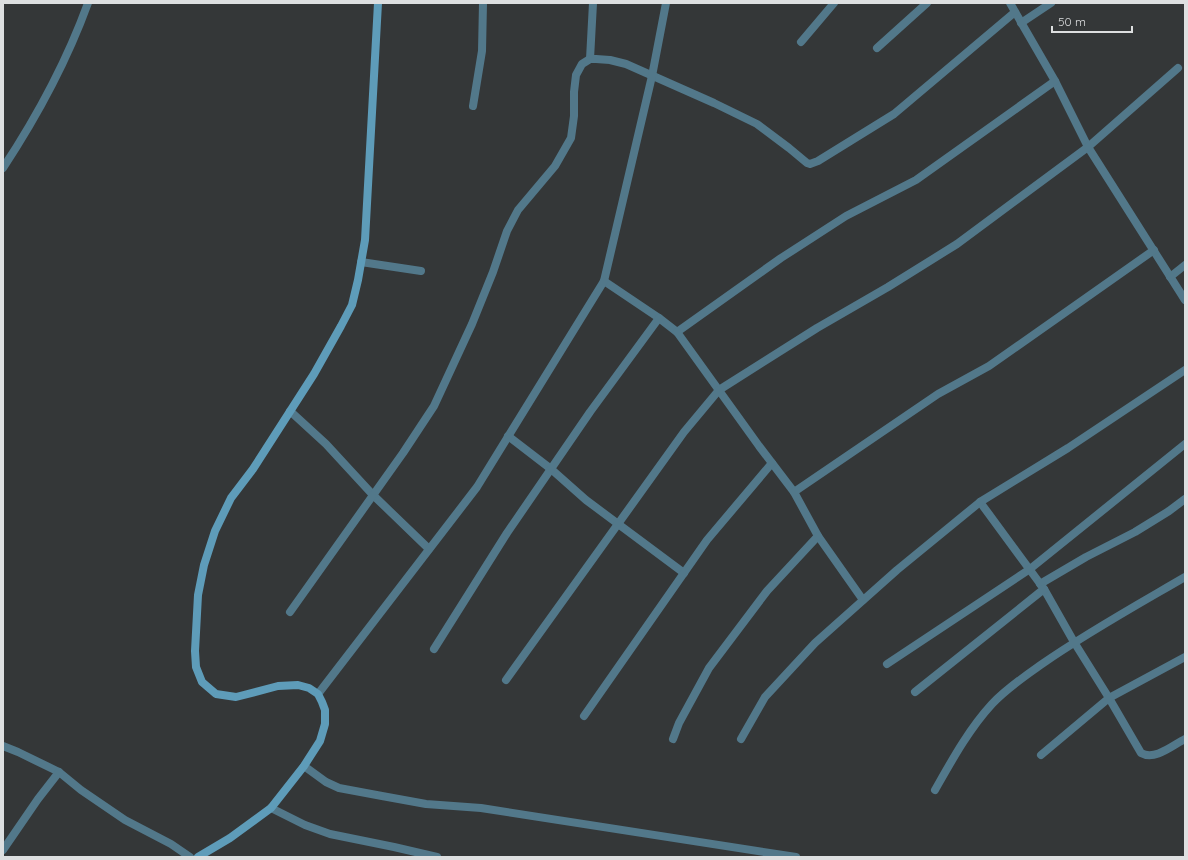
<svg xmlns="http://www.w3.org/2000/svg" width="1188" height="860" font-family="Quicksand,sans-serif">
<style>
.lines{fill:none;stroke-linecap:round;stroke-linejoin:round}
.street{stroke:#52788a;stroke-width:8}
.secondary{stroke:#5e9cb9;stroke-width:8}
</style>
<rect width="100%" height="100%" fill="#343738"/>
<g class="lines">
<!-- street -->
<g class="street">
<path d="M 1010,3 L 1055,81 L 1088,147 L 1185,300"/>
<path d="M 1021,23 L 1051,3"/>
<path d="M 801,42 L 834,3"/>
<path d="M 877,48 L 927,3"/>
<path d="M 590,59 L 593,3"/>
<path d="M 473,106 L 482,51 L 483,3"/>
<path d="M 3,168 C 36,118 68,58 88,3"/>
<path d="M 361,262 L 421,271"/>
<path d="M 1170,277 L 1185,265"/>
<path d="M 604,281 L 659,318 L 677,332 L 781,258 L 846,216 L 916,180 L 1055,81"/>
<path d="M 677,332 L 759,446 L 794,492"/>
<path d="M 290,411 L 326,444 L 373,495 L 429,549"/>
<path d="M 508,436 L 551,469 L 586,500 L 684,573"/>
<path d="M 980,502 L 1044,589 L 1074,642 L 1109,698 L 1141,753 C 1155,761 1173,745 1185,739"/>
<path d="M 1040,584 L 1086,557 L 1135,532 L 1169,511 L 1185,499"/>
<path d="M 863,600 L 818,536 L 794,492 L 938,394 L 989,366 L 1154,250"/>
<path d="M 290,612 L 403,453 L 434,406 L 472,324 L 493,272 L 507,231 L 518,210 L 555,166 L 571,138 L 574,116 L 574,92 L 576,75 L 582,64 L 590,59 L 596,59 L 610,60 L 626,64 L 714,103 L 757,124 L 789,148 L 807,163 L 810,164 L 818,161 L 894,114 L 1015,12"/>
<path d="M 434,649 L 507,533 L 590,412 L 659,318"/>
<path d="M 887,664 L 1030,569 L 1185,444"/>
<path d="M 506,680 L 684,432 L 719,390 L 817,328 L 888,287 L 957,244 L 1088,147 L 1178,68"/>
<path d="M 915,692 L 1044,589"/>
<path d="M 318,694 L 477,487 L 604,281 L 652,76 L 666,3"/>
<path d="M 584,716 L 707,540 L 772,463"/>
<path d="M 673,739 L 679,723 L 709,668 L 767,591 L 818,536"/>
<path d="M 741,739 L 765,697 L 815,643 L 897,570 L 980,502 L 1068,448 L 1185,370"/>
<path d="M 3,746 L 18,752 L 59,772 L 81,790 L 125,820 L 171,844 L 190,857"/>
<path d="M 1041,755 L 1109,698 L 1185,657"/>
<path d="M 304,766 L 326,782 L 339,788 L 382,796 L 426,804 L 481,808 L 796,857"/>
<path d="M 935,790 C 952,760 969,729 992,704 C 1007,688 1025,676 1042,664 C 1088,632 1137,605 1185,577"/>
<path d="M 271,808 L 305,825 L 330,834 L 394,847 L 437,857"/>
<path d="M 3,850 L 38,799 L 59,772"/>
</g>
<!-- secondary -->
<path class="secondary" d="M 198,857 L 230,838 L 271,808 L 304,766 L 320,741 L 325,724 L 325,710 L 322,702 L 318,694 L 309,688 L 298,685 L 278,686 L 236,697 L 216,694 L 202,682 L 196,667 L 195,651 L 198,595 L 204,565 L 215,531 L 231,498 L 253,469 L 314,374 L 341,326 L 352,305 L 358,280 L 365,240 L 378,3"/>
</g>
<!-- border -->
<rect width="1188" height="860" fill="none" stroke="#dddfe0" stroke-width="8"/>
<!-- scale -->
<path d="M1052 26v6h80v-6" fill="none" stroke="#dddfe0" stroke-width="2"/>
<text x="1058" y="26" font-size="12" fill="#dddfe0" stroke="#343738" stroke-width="3" paint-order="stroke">50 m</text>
</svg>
